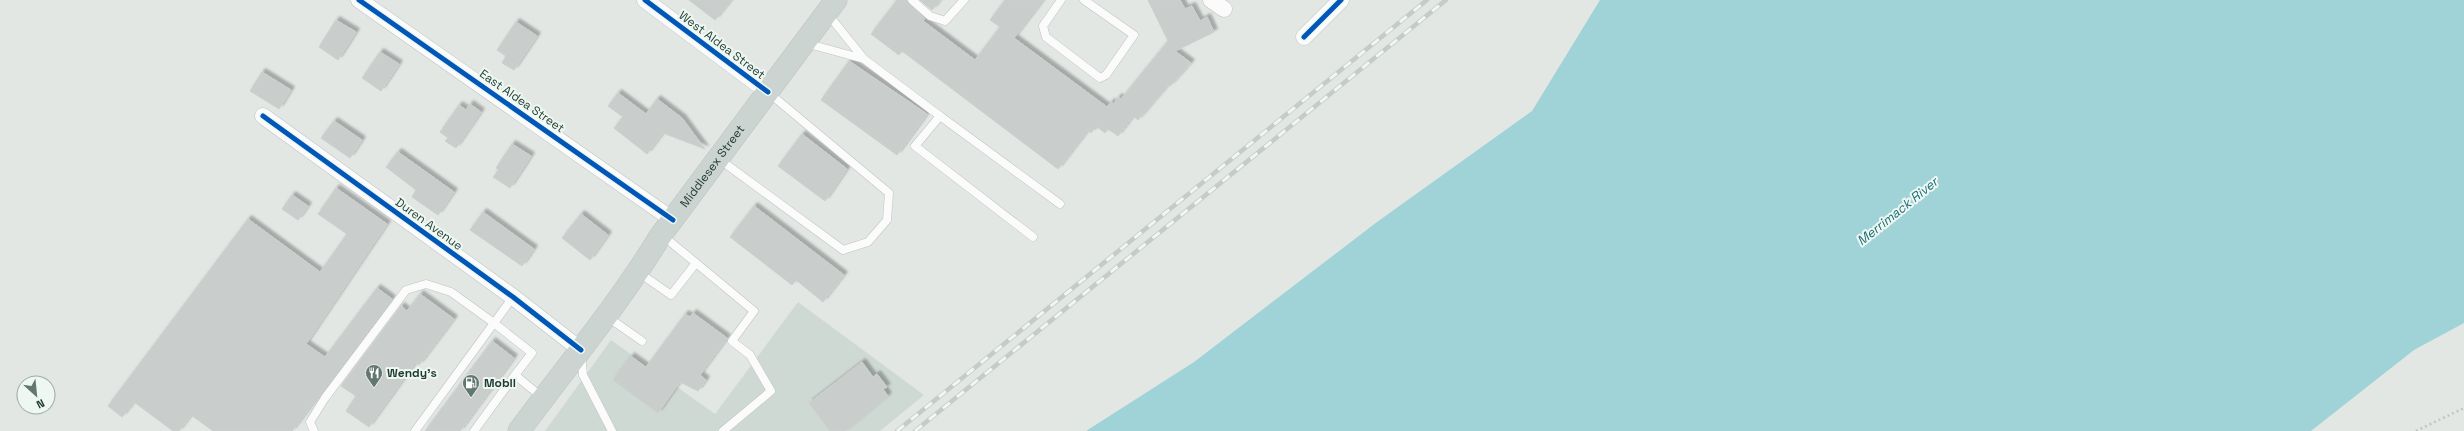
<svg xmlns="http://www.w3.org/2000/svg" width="2464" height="431" font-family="'Space Grotesk',sans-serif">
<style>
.built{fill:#cfd9d4}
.water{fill:#a0d3d7}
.building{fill:#c9cecc;stroke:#cad0cd;filter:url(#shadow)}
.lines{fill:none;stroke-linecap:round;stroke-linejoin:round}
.lane-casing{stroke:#bfc4c1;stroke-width:9}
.street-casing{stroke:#bfc4c1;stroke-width:17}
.primary-casing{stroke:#bbc4c1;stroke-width:23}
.path{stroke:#bfc7c5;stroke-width:2.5;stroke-dasharray:2 3;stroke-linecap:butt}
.lane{stroke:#fbfbfb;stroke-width:8}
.street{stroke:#fbfbfb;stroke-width:16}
.primary{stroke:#ccd4d1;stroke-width:22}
.rail-casing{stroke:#c6cac9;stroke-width:4.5}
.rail{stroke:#eff7f2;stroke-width:3;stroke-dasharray:9;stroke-linecap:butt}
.cycleway-casing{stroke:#eff7f2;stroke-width:8}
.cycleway{stroke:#0057b8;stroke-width:5}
.labels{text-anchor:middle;stroke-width:4;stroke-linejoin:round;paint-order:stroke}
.street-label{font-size:12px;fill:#1f3b31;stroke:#eff7f2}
.poi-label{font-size:12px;font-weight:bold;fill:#1f3b31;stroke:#eff7f2;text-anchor:start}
.water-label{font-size:13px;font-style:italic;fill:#196e77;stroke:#eff7f2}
</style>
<defs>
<filter id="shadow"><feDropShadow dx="3.5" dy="-3.5" stdDeviation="1" flood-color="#0004"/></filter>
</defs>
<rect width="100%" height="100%" fill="#e2e7e4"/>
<!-- built -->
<path class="built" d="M 798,302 L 924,395 L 880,431 L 545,431 L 611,340 L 715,414 Z"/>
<!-- water -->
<path class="water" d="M 1600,0 L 2464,0 L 2464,323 L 2414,350 L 2311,431 L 1086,431 L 1194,362 L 1377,222 L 1532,111 Z"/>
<!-- building -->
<g class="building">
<path d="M 689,0 L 731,0 L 715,20 Z"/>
<path d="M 897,0 L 907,0 L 925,19 L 923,21 L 975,60 L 1000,27 L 990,20 L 1005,0 L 1043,0 L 1014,38 L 1107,107 L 1111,102 L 1114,104 L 1118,97 L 1121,99 L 1168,41 L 1148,0 L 1180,0 L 1185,9 L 1192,6 L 1200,21 L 1207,17 L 1214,32 L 1175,51 L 1191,63 L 1170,86 L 1168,85 L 1138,120 L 1133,116 L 1118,136 L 1108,129 L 1105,133 L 1096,126 L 1091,133 L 1088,130 L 1058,169 L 902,51 L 899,55 L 871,34 Z"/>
<path d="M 920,0 L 940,0 L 932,10 Z"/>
<path d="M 336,20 L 356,32 L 338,60 L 319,47 Z"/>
<path d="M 516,22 L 537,36 L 514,70 L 502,63 L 506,56 L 497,50 Z"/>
<path d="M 380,52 L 399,64 L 381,91 L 362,78 Z"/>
<path d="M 849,61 L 927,114 L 897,155 L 821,100 Z"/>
<path d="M 262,72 L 291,90 L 279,109 L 250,91 Z"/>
<path d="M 618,93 L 646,114 L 657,99 L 682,118 L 705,149 L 663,133 L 647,154 L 614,128 L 623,117 L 608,106 Z"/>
<path d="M 470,104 L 481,112 L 456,148 L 445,141 L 448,138 L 440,132 L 459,105 L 466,110 Z"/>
<path d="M 334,121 L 362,140 L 350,158 L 321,138 Z"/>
<path d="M 802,134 L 847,169 L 825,201 L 778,166 Z"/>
<path d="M 512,144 L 531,156 L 510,188 L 493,177 L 499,170 L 496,168 Z"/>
<path d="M 398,152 L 454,192 L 438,215 L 412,197 L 416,190 L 386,167 Z"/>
<path d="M 336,188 L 387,224 L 306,344 L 325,357 L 377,288 L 392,299 L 292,431 L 213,431 L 191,415 L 179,431 L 173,431 L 134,402 L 122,417 L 108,406 L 248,219 L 320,272 L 347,234 L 318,214 Z"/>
<path d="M 292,195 L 308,206 L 298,220 L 282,209 Z"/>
<path d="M 754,206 L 844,275 L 823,302 L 796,280 L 792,285 L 730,237 Z"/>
<path d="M 483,212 L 534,249 L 522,266 L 470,230 Z"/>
<path d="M 581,214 L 608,235 L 590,260 L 562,238 Z"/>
<path d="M 420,294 L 454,319 L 419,365 L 416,362 L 369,427 L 346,411 L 356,396 L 341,386 L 401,306 L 407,311 Z"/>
<path d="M 693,313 L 727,338 L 700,375 L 706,380 L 698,391 L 680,382 L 658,413 L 613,380 L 631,356 L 646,367 L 685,314 L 690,317 Z"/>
<path d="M 492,341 L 514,358 L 460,431 L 425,431 Z"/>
<path d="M 862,362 L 873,377 L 877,374 L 887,387 L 883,389 L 888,396 L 845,431 L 830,431 L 809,403 Z"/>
</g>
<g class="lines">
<defs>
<g id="lane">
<path d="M 912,0 L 930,16 L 945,21 L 964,0"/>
<path d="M 1061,0 L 1043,26 L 1046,37 L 1100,78 L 1106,75 L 1134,35 L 1084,0"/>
<path d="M 805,43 L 864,59 L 827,13"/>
<path d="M 864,59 L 940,116 L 915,146 L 1033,237"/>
<path d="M 940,116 L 1060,204"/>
<path d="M 719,159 L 843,250 L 868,242 L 887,220 L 889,193 L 769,93"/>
<path d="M 696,263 L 754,311 L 732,341 L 750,355 L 771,391 L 723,431"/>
<path d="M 638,272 L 671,295 L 696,263 L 662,235"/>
<path d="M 513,297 L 494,323 L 532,353 L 515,375 L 543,398"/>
<path d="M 606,316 L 642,341"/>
<path d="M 581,355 L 583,375 L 612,431"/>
<path d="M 314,431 L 310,422 L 325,398 L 406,290 L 426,284 L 451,292 L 494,323 L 415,431"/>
<path d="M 474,431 L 515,375"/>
</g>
<g id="street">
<path d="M 359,0 L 673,220"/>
<path d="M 645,0 L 768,92"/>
<path d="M 1211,0 L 1224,9"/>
<path d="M 1304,37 L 1341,0"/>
<path d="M 263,116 L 513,297 L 581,350"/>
</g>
<g id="primary">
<path id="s1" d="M 519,431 C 567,366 619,304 661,235 L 836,0"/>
</g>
</defs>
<!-- lane casing -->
<use href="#lane" class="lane-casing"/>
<!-- street casing -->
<use href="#street" class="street-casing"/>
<!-- primary casing -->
<use href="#primary" class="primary-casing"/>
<!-- path -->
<path class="path" d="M 2416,431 L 2464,408"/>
<!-- lane -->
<use href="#lane" class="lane"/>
<!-- street -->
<use href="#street" class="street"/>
<!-- primary -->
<use href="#primary" class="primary"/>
<defs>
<g id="rail">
<path d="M 897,431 L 1427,0"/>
<path d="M 915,431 L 1446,0"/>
</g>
</defs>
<!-- rail casing -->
<use href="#rail" class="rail-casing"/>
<!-- rail -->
<use href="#rail" class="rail"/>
<defs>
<g id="cycleway">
<path d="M 359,0 L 673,220"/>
<path d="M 645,0 L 768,92"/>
<path d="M 1304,37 L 1341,0"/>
<path d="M 263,116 L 513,297 L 581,350"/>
</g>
</defs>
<!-- cycleway casing -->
<use href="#cycleway" class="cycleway-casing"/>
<!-- cycleway -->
<use href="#cycleway" class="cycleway"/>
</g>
<!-- icons -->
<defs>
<symbol id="restaurant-pin" viewBox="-11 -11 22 30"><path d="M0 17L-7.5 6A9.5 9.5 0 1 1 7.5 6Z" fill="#637770" stroke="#eff7f2"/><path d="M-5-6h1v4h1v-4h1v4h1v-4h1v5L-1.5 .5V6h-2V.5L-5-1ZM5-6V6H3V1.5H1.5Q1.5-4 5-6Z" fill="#fff"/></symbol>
<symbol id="fuel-pin" viewBox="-11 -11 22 30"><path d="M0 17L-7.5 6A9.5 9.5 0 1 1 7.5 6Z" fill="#637770" stroke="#eff7f2"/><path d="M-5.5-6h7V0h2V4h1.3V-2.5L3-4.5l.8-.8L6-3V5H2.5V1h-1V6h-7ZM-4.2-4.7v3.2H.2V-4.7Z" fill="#fff"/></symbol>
</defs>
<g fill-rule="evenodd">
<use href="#restaurant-pin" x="364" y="363" width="20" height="27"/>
<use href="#fuel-pin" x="461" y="373" width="20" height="27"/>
</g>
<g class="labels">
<!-- street labels -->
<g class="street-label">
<text transform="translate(722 45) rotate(37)" y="4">West Aldea Street</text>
<text transform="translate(522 101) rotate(35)" y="4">East Aldea Street</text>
<text dy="4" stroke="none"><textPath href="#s1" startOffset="328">Middlesex Street</textPath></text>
<text transform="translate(429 224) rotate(36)" y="4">Duren Avenue</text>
</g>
<!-- poi labels -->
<g class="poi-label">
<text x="387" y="377">Wendy's</text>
<text x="484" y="387">Mobil</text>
</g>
<!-- water labels -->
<g class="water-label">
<text transform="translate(1897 211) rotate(-39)" y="5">Merrimack River</text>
</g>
</g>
<!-- north arrow -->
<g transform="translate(36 395) rotate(153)"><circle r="19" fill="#eff7f2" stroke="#9caca5"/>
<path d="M0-3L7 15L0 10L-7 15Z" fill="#637770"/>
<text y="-6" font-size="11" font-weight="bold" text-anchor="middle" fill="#1f3b31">N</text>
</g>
</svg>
